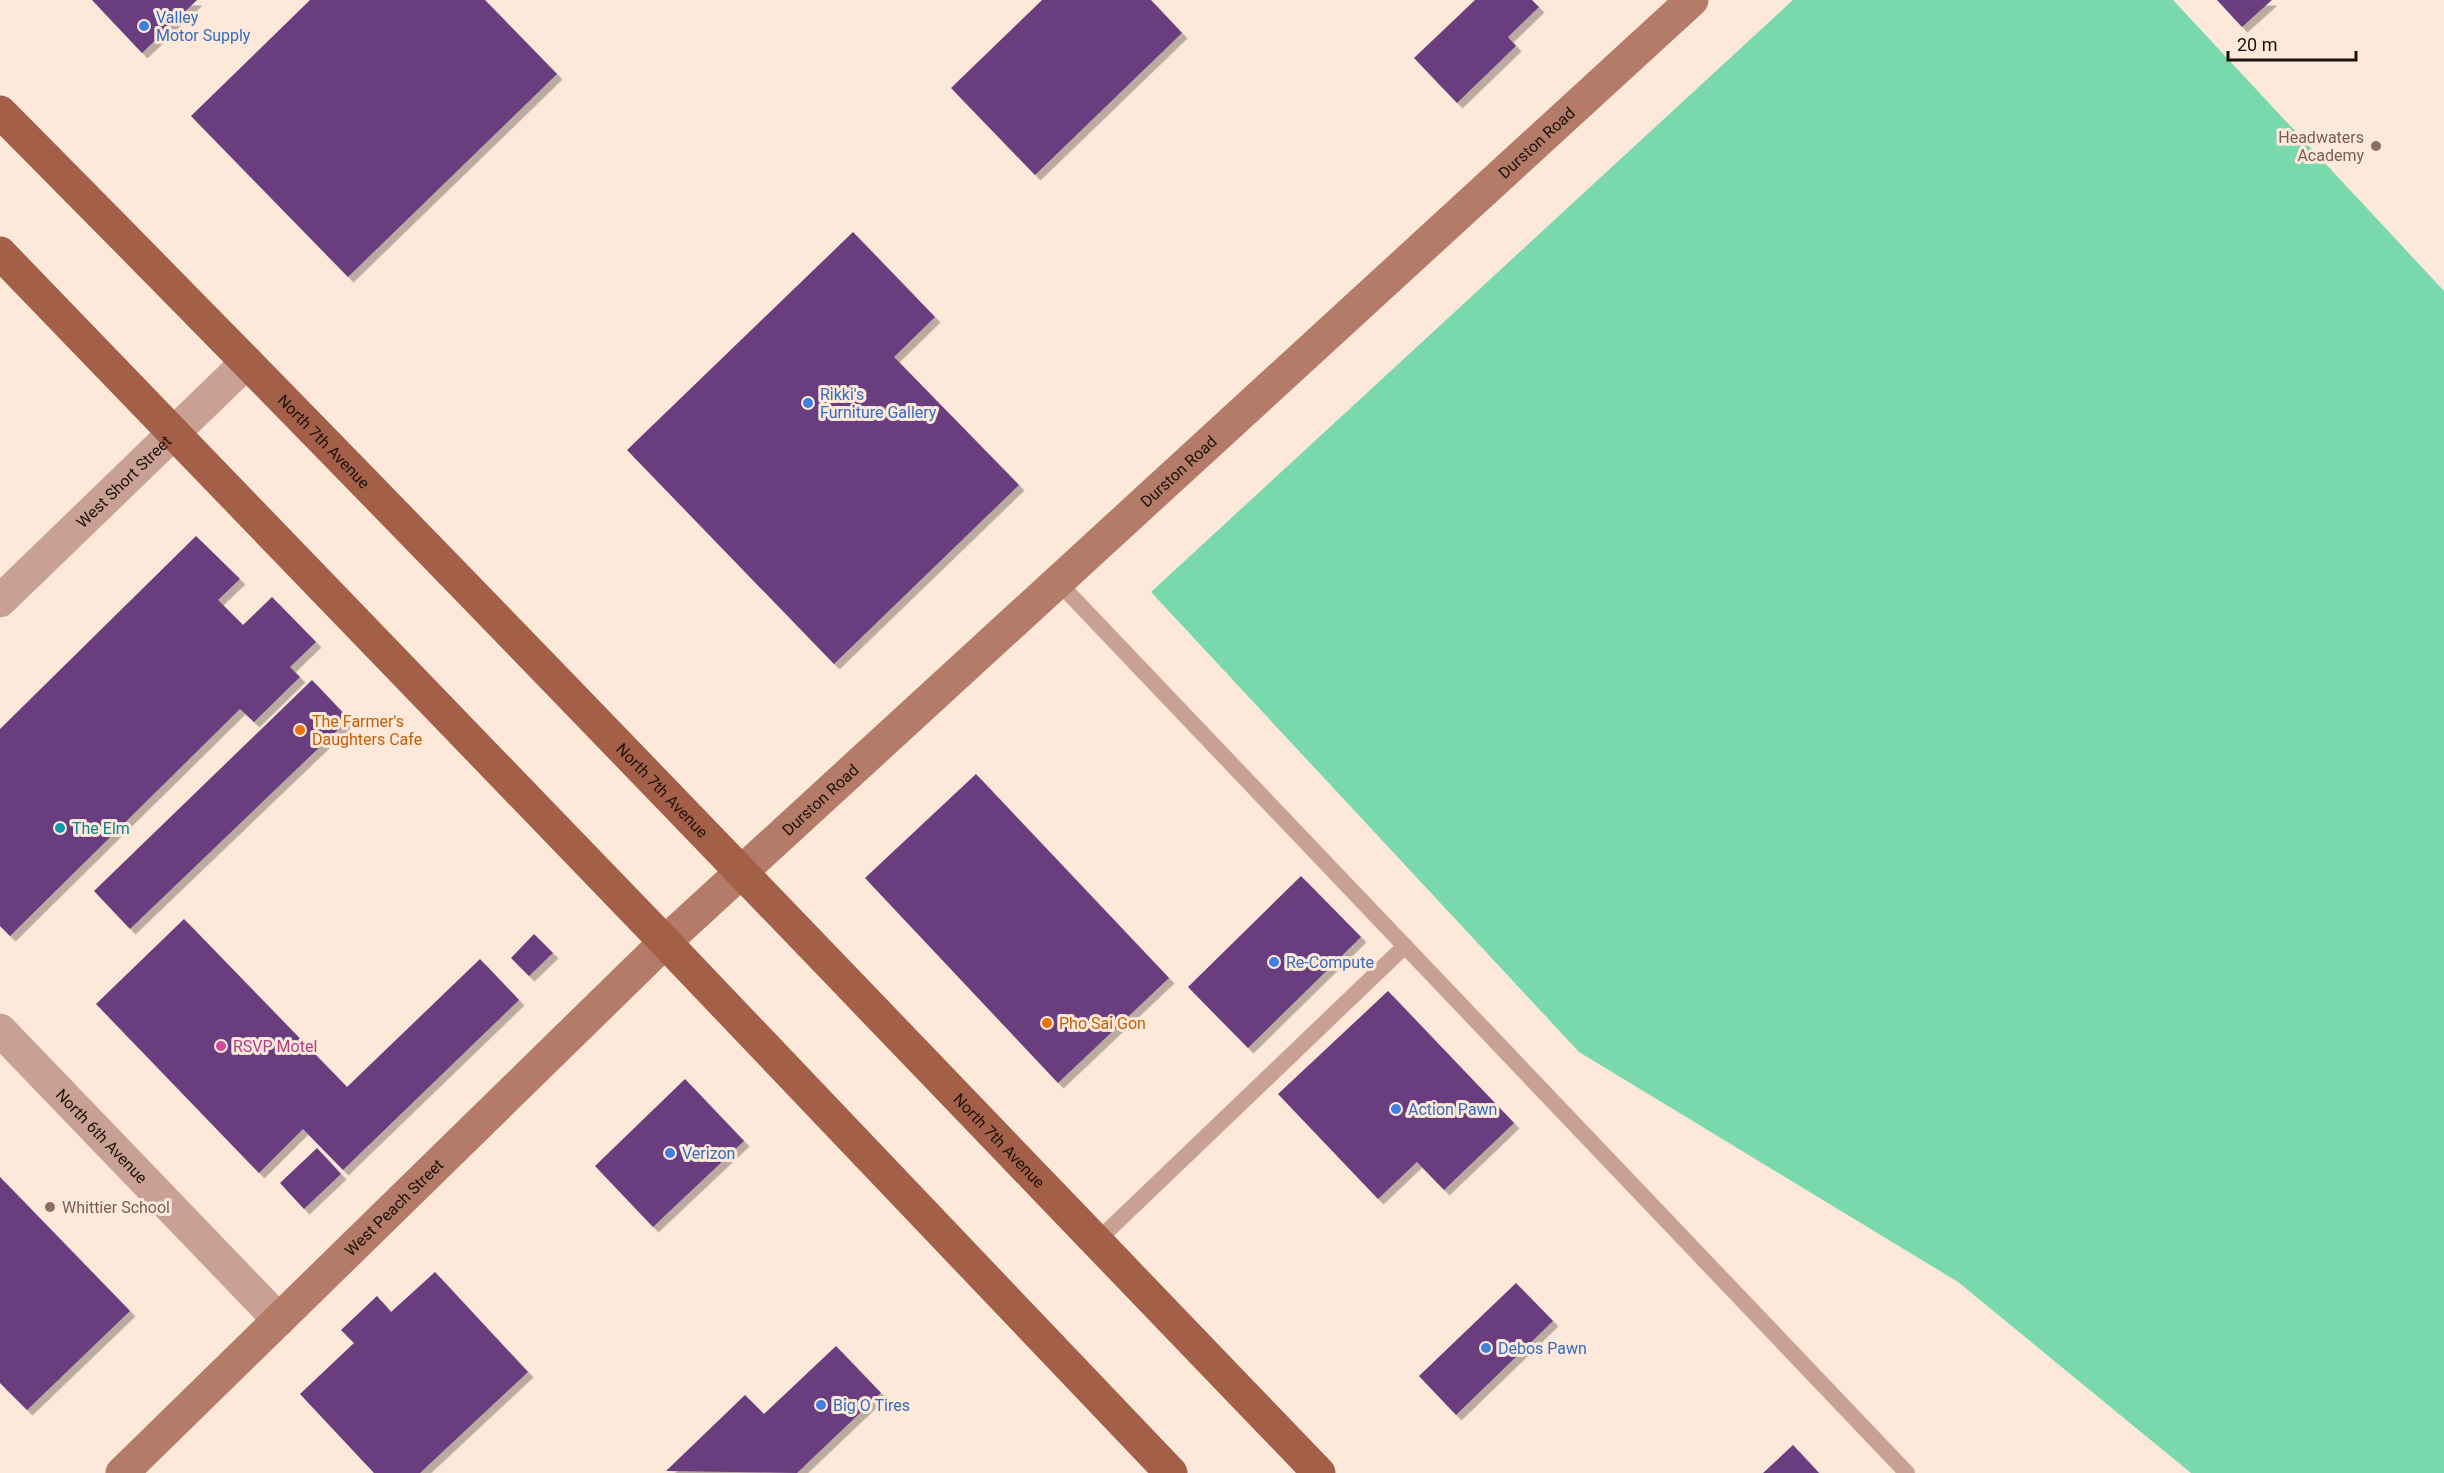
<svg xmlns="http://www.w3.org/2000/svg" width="2444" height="1473" font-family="Roboto,sans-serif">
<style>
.green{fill:#79d9ad}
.building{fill:#6b3d7e;filter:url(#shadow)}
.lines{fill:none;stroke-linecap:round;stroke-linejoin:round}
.service{stroke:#c8a094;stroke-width:16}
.minor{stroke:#c8a094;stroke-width:33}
.secondary{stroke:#b47b68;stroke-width:33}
.primary{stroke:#a45f49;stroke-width:33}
.shop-dot{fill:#3f7fe0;stroke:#fce9da;stroke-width:2}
.education-dot{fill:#8d6e63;stroke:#fce9da;stroke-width:2}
.food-dot{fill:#e8710a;stroke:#fce9da;stroke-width:2}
.culture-dot{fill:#0f9aa8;stroke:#fce9da;stroke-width:2}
.hotel-dot{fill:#d1479c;stroke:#fce9da;stroke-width:2}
.labels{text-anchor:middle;stroke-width:6;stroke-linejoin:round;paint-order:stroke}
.shop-label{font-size:16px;fill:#366cbe;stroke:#fce9da;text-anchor:start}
.education-label{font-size:16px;fill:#785e54;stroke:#fce9da;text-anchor:end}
.street-label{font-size:16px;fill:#1b1108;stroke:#fce9da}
.food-label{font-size:16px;fill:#c56008;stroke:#fce9da;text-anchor:start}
.culture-label{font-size:16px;fill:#0d838f;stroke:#fce9da;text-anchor:start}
.hotel-label{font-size:16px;fill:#b23c85;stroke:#fce9da;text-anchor:start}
</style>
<defs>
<filter id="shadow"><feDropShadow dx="5.5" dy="5.5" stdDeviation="0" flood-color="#0004"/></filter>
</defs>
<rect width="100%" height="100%" fill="#fce9da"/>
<!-- green -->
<path class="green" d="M 1793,0 L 2173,0 L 2444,291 L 2444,1473 L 2191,1473 L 1958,1282 L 1579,1052 L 1151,592 Z"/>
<!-- building -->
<g class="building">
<path d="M 92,0 L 197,0 L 142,53 Z"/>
<path d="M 310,0 L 485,0 L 557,74 L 348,277 L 191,116 Z"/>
<path d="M 1042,0 L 1151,0 L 1182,33 L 1035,175 L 951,88 Z"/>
<path d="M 1475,0 L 1532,0 L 1539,7 L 1508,37 L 1516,46 L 1457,103 L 1414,58 Z"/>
<path d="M 2217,0 L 2272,0 L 2242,27 Z"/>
<path d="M 853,232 L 935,317 L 894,357 L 1019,485 L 834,664 L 627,450 Z"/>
<path d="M 196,536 L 240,579 L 218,600 L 243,625 L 272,597 L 316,642 L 290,667 L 300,677 L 254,722 L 240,709 L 10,936 L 0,926 L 0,729 Z"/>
<path d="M 312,680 L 349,719 L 130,929 L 94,891 Z"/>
<path d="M 976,774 L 1169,978 L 1058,1083 L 865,878 Z"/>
<path d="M 1301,876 L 1361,937 L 1248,1048 L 1188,987 Z"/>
<path d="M 184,919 L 347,1087 L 480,959 L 519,1000 L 343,1170 L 303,1129 L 259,1173 L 96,1004 Z"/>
<path d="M 534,934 L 553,953 L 529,976 L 511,958 Z"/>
<path d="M 1388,991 L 1514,1123 L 1444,1190 L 1417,1162 L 1378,1199 L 1278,1094 Z"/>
<path d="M 685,1079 L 744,1141 L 653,1227 L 595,1166 Z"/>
<path d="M 317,1148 L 341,1174 L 304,1209 L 280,1183 Z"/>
<path d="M 0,1177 L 130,1311 L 27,1410 L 0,1383 Z"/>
<path d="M 435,1272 L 528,1372 L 420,1473 L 374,1473 L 300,1394 L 354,1343 L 341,1330 L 377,1296 L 391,1312 Z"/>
<path d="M 1516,1283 L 1553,1321 L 1456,1415 L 1419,1376 Z"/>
<path d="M 836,1346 L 881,1393 L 797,1473 L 666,1471 L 745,1395 L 764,1414 Z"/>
<path d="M 1793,1445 L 1819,1473 L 1763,1473 Z"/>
</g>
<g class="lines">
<!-- service -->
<g class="service">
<path d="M 1058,582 L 1907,1473"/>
<path d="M 1097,1241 L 1405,946"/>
</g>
<!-- minor -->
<g class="minor">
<path id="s1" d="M 0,601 L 247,362"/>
<path id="s2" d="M 0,1030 L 279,1320"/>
</g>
<!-- secondary -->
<path class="secondary" id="s3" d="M 122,1473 L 665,942 L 1692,0"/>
<!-- primary -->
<g class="primary">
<path id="s4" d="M 0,112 C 445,560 881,1018 1319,1473"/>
<path d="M 0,253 L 665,942 L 1171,1473"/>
</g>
</g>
<!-- markers -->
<g class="shop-dot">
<circle cx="144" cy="26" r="6"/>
<circle cx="808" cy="403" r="6"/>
<circle cx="1274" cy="962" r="6"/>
<circle cx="1396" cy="1109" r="6"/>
<circle cx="670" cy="1153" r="6"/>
<circle cx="1486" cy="1348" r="6"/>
<circle cx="821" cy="1405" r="6"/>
</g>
<g class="education-dot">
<circle cx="2376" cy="146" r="6"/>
<circle cx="50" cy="1207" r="6"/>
</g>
<g class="food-dot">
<circle cx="300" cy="730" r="6"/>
<circle cx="1047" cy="1023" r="6"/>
</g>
<circle class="culture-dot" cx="60" cy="828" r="6"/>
<circle class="hotel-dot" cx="221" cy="1046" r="6"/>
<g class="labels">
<!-- shop labels -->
<g class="shop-label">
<text x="156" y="23">Valley<tspan x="156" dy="18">Motor Supply</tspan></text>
<text x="820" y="400">Rikki's<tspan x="820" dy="18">Furniture Gallery</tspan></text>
<text x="1286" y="968">Re-Compute</text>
<text x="1408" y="1115">Action Pawn</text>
<text x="682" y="1159">Verizon</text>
<text x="1498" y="1354">Debos Pawn</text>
<text x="833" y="1411">Big O Tires</text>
</g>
<!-- education labels -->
<g class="education-label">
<text x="2364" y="143">Headwaters<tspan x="2364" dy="18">Academy</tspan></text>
<text x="62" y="1213" text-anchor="start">Whittier School</text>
</g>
<!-- street labels -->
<g class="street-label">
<text dy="6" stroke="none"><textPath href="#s3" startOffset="1942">Durston Road</textPath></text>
<text dy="6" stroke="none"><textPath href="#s4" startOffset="462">North 7th Avenue</textPath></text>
<text dy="6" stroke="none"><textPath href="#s3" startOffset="1456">Durston Road</textPath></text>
<text dy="6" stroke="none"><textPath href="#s1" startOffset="172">West Short Street</textPath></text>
<text dy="6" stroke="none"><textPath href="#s4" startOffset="948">North 7th Avenue</textPath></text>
<text dy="6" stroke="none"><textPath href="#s3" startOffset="970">Durston Road</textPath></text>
<text dy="6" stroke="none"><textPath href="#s2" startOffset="147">North 6th Avenue</textPath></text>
<text dy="6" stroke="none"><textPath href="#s4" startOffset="1434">North 7th Avenue</textPath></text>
<text dy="6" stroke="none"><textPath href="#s3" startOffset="380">West Peach Street</textPath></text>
</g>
<!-- food labels -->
<g class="food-label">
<text x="312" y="727">The Farmer's<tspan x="312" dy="18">Daughters Cafe</tspan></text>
<text x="1059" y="1029">Pho Sai Gon</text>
</g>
<!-- culture labels -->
<g class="culture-label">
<text x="72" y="834">The Elm</text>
</g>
<!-- hotel labels -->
<g class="hotel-label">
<text x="233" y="1052">RSVP Motel</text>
</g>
</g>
<!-- scale -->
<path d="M2228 51v9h128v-9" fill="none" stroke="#1b1108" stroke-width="3"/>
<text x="2237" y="51" font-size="18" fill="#1b1108" stroke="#fce9da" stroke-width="4.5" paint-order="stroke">20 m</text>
</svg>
